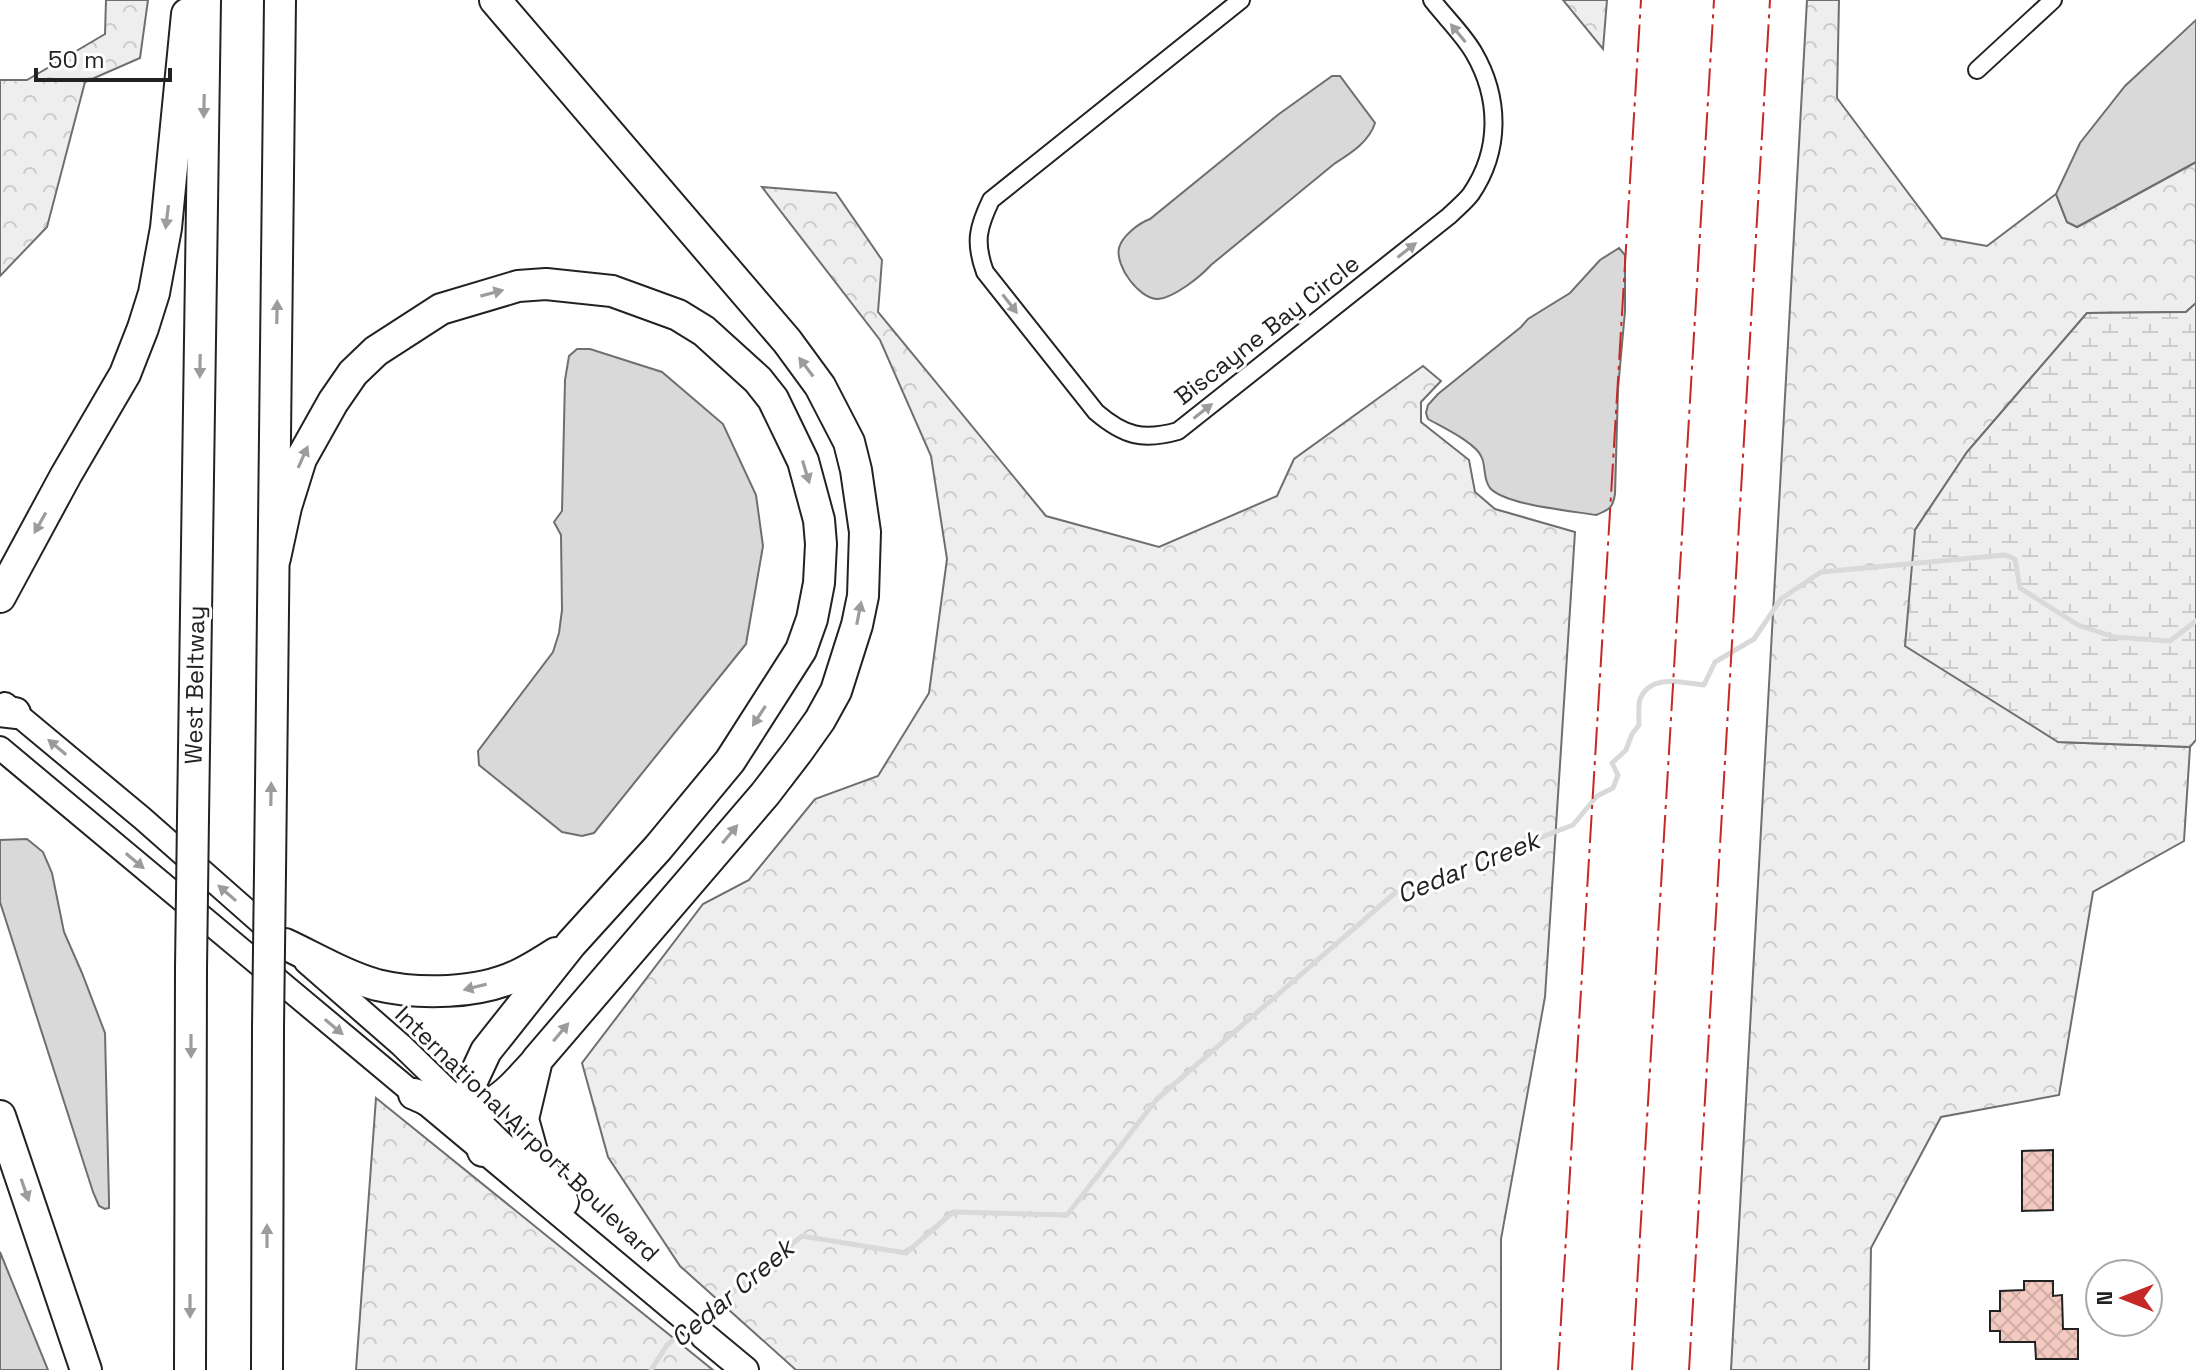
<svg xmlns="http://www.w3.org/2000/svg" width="2196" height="1370" font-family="'Space Grotesk',sans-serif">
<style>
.forest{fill:url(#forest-crowns);stroke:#6f6f6f;stroke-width:2}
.wetland{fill:url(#wetland-marsh);stroke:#6f6f6f;stroke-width:2}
.water{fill:#d9d9d9;stroke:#6f6f6f;stroke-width:2}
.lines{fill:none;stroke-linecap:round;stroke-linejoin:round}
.stream{stroke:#d9d9d9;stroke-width:5}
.building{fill:url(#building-cross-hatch);stroke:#222;stroke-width:2}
.minor-casing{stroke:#222;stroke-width:20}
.secondary-casing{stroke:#222;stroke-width:26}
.primary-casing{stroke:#222;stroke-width:30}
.motorway-casing{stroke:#222;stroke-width:34}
.minor{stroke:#fff;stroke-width:16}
.secondary{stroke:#fff;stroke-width:22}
.primary{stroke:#fff;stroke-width:26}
.motorway{stroke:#fff;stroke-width:30}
.motorway-bridge-casing{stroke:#222;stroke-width:34;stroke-linecap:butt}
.motorway-bridge{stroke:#fff;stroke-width:30}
.power{stroke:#c62828;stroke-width:2;stroke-dasharray:28 6 4 6;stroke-linecap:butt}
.oneway{fill:#9c9c9c}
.labels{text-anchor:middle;stroke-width:6;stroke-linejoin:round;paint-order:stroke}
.street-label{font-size:24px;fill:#222;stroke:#fff}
.water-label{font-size:26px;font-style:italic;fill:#222;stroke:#fff}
</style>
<defs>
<pattern id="forest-crowns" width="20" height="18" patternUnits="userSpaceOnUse" patternTransform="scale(2)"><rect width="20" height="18" fill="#eee"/><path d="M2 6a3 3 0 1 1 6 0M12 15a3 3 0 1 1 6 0" fill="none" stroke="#ccc"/></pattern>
<pattern id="wetland-marsh" width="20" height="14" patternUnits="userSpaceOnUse" patternTransform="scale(2)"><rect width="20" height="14" fill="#eee"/><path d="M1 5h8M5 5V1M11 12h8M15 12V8" fill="none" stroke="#ccc"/></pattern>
<pattern id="building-cross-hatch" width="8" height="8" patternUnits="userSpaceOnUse" patternTransform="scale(2)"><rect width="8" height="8" fill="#f3c9c0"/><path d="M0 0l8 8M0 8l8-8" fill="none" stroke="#d0aca5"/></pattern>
</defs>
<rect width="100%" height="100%" fill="#fff"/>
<!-- forest -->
<g class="forest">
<path d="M 106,0 L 148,0 L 140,58 L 85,82 L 47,227 L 0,276 L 0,80 L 27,80 L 105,34 Z"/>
<path d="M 1563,0 L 1607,0 L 1603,49 Z"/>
<path d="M 1807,0 L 1839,0 L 1837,98 L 1942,238 L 1987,246 L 2056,194 L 2067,222 L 2077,227 L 2196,162 L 2196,303 L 2186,312 L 2087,313 L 1967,452 L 1915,530 L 2058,742 L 2190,747 L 2184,841 L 2093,892 L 2059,1095 L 1941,1117 L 1871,1248 L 1869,1370 L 1731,1370 Z"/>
<path d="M 762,187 L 836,193 L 882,260 L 878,312 L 1046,516 L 1159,547 L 1277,496 L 1294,459 L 1423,366 L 1441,381 L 1421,402 L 1421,422 L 1469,460 L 1475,492 L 1495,509 L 1575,532 L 1545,997 L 1501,1239 L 1501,1370 L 796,1370 L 680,1266 L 608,1157 L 582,1063 L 703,904 L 749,880 L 815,799 L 878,776 L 929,693 L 947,559 L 931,456 L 880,340 Z"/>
<path d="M 376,1098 L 713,1370 L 356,1370 Z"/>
</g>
<!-- wetland -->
<path class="wetland" d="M 2196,303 L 2196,740 L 2190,747 L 2058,742 L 1905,646 L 1915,530 L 1967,452 L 2087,313 L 2186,312 Z"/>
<!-- water -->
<g class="water">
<path d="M 2196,20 L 2196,162 L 2077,227 L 2067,222 L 2056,194 L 2080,143 L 2125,86 Z"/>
<path d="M 1332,76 L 1340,76 L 1375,123 C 1369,142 1351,153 1334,164 L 1211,265 C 1201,276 1174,298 1158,299 C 1139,299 1115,266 1119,248 C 1122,236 1139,223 1150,219 L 1279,114 Z"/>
<path d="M 1619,248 L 1625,255 L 1625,311 L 1618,389 L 1615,494 C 1613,508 1609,510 1596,515 C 1572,511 1505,505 1490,488 C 1483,479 1486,468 1482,458 C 1477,443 1442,427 1428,419 L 1426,413 L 1428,405 L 1438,394 L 1521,327 L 1528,319 L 1570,293 L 1600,260 Z"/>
<path d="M 577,349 L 590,349 L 662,372 L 723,424 L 756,495 L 763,546 L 746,644 L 594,833 L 582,836 L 562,832 L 479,765 L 478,751 L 553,652 L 559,633 L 562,610 L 561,535 L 554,522 L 562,511 L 565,380 L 569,356 Z"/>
<path d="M 27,839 L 43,852 L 52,873 L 64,932 L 82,973 L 105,1033 L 109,1201 L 109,1208 L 105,1209 L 99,1206 L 93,1192 L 0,902 L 0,840 Z"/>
<path d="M 0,1252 L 48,1370 L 0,1370 Z"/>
</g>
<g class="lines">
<!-- stream -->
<g class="stream">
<path d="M 698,1320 L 802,1236 L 906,1253 L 953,1212 L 1067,1215 L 1157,1099 L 1395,893 L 1573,825 L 1597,796 L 1613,788 L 1618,775 L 1612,763 L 1626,750 L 1632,734 L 1639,725 C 1639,717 1638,706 1640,699 C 1651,673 1683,683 1704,685 L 1715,662 L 1754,639 L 1781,599 L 1821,572 L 2005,555 L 2015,559 L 2020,588 L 2078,625 L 2114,637 L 2170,641 L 2196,621"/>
<path d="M 651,1370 L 667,1345 L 687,1329"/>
</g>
</g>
<!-- building -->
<g class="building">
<path d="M 2053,1150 L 2053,1210 L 2022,1211 L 2022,1151 Z"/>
<path d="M 2024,1281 L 2053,1281 L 2053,1296 L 2062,1295 L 2063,1329 L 2078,1329 L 2078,1359 L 2036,1359 L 2035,1342 L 2000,1342 L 2000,1331 L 1990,1331 L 1990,1311 L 2000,1311 L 2000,1291 L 2024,1290 Z"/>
</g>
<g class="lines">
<defs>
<g id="minor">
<path d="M 1241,0 L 991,200 C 978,227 974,242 985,272 L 1096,412 C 1124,436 1143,441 1178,431 L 1449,216 C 1456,209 1465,202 1471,194 C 1501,150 1500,98 1474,53 C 1463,34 1445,17 1432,0"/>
<path d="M 1977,70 L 2053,0"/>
</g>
<g id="secondary">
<path d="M 5,704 L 142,818 L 277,937"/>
<path d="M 0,748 L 704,1336"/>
<path d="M 306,962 L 401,1045 L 538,1178"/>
</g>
<path id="primary" d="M 704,1336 L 745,1370"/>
<g id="motorway">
<path d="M 495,0 L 787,341 L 820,386 L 849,442 L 856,470 L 865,532 L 863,596 L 857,625 L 836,691 L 820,720 L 798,751 L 765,794 L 537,1060 L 523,1119 L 533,1155 L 563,1202"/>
<path d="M 275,558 L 286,507 L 301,459 L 333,402 L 353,373 L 376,351 L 441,309 L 518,286 L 546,284 L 612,291 L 678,315 L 704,331 L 758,380 L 773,399 L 803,461 L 819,520 L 821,544 L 819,583 L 812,619 L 801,650 L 730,761 L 658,848 L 571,944 L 486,1051 L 472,1081 L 468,1110 L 483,1151"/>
<path d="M 0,597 L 66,475 L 125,374 L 143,328 L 154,293 L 166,228 L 187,14"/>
<path d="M 0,711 L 15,713"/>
<path d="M 193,818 L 205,0"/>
<path d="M 270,872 L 280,0"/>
<path d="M 285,944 C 315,958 345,976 377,985 C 419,995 478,994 518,975 C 531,969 543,961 556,953"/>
<path d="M 414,1094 C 424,1098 434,1104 444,1107 C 488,1120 509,1091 536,1062"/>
<path d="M 0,1116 L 86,1370"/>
<path d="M 190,1370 L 191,968"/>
<path d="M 267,1370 L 268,1027"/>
</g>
</defs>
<!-- minor casing -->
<use href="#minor" class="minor-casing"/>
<!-- secondary casing -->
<use href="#secondary" class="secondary-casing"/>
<!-- primary casing -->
<use href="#primary" class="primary-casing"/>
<!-- motorway casing -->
<use href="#motorway" class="motorway-casing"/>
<!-- minor -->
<use href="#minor" class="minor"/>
<!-- secondary -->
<use href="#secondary" class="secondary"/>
<!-- primary -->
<use href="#primary" class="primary"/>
<!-- motorway -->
<use href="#motorway" class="motorway"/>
<defs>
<g id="motorway-bridge">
<path d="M 191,968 L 193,818"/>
<path d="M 268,1027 L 270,872"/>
</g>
</defs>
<!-- motorway-bridge casing -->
<use href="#motorway-bridge" class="motorway-bridge-casing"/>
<!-- motorway-bridge -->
<use href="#motorway-bridge" class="motorway-bridge"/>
<!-- power -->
<g class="power">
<path d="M 1558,1370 L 1641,0"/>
<path d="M 1632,1370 L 1714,0"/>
<path d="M 1689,1370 L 1770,0"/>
</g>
</g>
<!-- one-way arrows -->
<defs><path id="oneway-solid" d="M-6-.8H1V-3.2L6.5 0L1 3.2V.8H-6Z" transform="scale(2)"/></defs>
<g class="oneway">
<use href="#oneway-solid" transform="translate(1458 33) rotate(-129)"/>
<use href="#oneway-solid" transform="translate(204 106) rotate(91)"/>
<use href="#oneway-solid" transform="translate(167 217) rotate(97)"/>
<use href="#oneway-solid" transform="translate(1407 250) rotate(-38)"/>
<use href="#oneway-solid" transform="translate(492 293) rotate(-15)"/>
<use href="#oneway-solid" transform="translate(1010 304) rotate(52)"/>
<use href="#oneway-solid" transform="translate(277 312) rotate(-89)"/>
<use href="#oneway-solid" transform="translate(200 366) rotate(91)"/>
<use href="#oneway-solid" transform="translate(806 367) rotate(-127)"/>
<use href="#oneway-solid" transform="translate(1203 411) rotate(-38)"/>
<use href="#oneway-solid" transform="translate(303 457) rotate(-66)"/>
<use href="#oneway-solid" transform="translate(806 472) rotate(73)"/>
<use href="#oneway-solid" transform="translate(40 523) rotate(119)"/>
<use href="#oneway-solid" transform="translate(859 613) rotate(-79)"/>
<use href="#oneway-solid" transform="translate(759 716) rotate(123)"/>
<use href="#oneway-solid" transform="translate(57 747) rotate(-140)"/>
<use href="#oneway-solid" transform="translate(271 794) rotate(-89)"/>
<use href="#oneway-solid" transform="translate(730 834) rotate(-50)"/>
<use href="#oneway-solid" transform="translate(135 861) rotate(40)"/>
<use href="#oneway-solid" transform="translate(227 893) rotate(-139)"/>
<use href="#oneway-solid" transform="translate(475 987) rotate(166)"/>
<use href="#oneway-solid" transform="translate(334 1027) rotate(40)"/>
<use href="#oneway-solid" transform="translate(561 1032) rotate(-50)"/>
<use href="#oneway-solid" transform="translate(191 1046) rotate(90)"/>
<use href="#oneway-solid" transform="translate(25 1190) rotate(71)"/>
<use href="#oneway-solid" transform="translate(267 1236) rotate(-90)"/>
<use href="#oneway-solid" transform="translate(190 1306) rotate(90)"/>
</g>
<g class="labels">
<!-- street labels -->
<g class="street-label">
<text transform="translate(1267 330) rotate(-38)" y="8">Biscayne Bay Circle</text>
<text transform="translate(195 685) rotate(-89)" y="8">West Beltway</text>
<text transform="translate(527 1134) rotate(44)" y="8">International Airport Boulevard</text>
</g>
<!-- water labels -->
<g class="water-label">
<text transform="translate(1468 867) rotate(-22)" y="9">Cedar Creek</text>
<text transform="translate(732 1293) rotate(-40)" y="9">Cedar Creek</text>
</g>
</g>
<!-- north arrow -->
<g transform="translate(2124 1298) rotate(270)"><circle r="38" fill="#ffffff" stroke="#a7a7a7" stroke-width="2"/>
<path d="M0-6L14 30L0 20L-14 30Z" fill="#c62828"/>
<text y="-12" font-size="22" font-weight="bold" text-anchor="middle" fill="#222222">N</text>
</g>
<!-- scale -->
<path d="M36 68v12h134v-12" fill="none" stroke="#222222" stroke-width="4"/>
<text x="48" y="68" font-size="24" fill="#222222" stroke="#ffffff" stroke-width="6" paint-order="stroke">50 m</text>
</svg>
